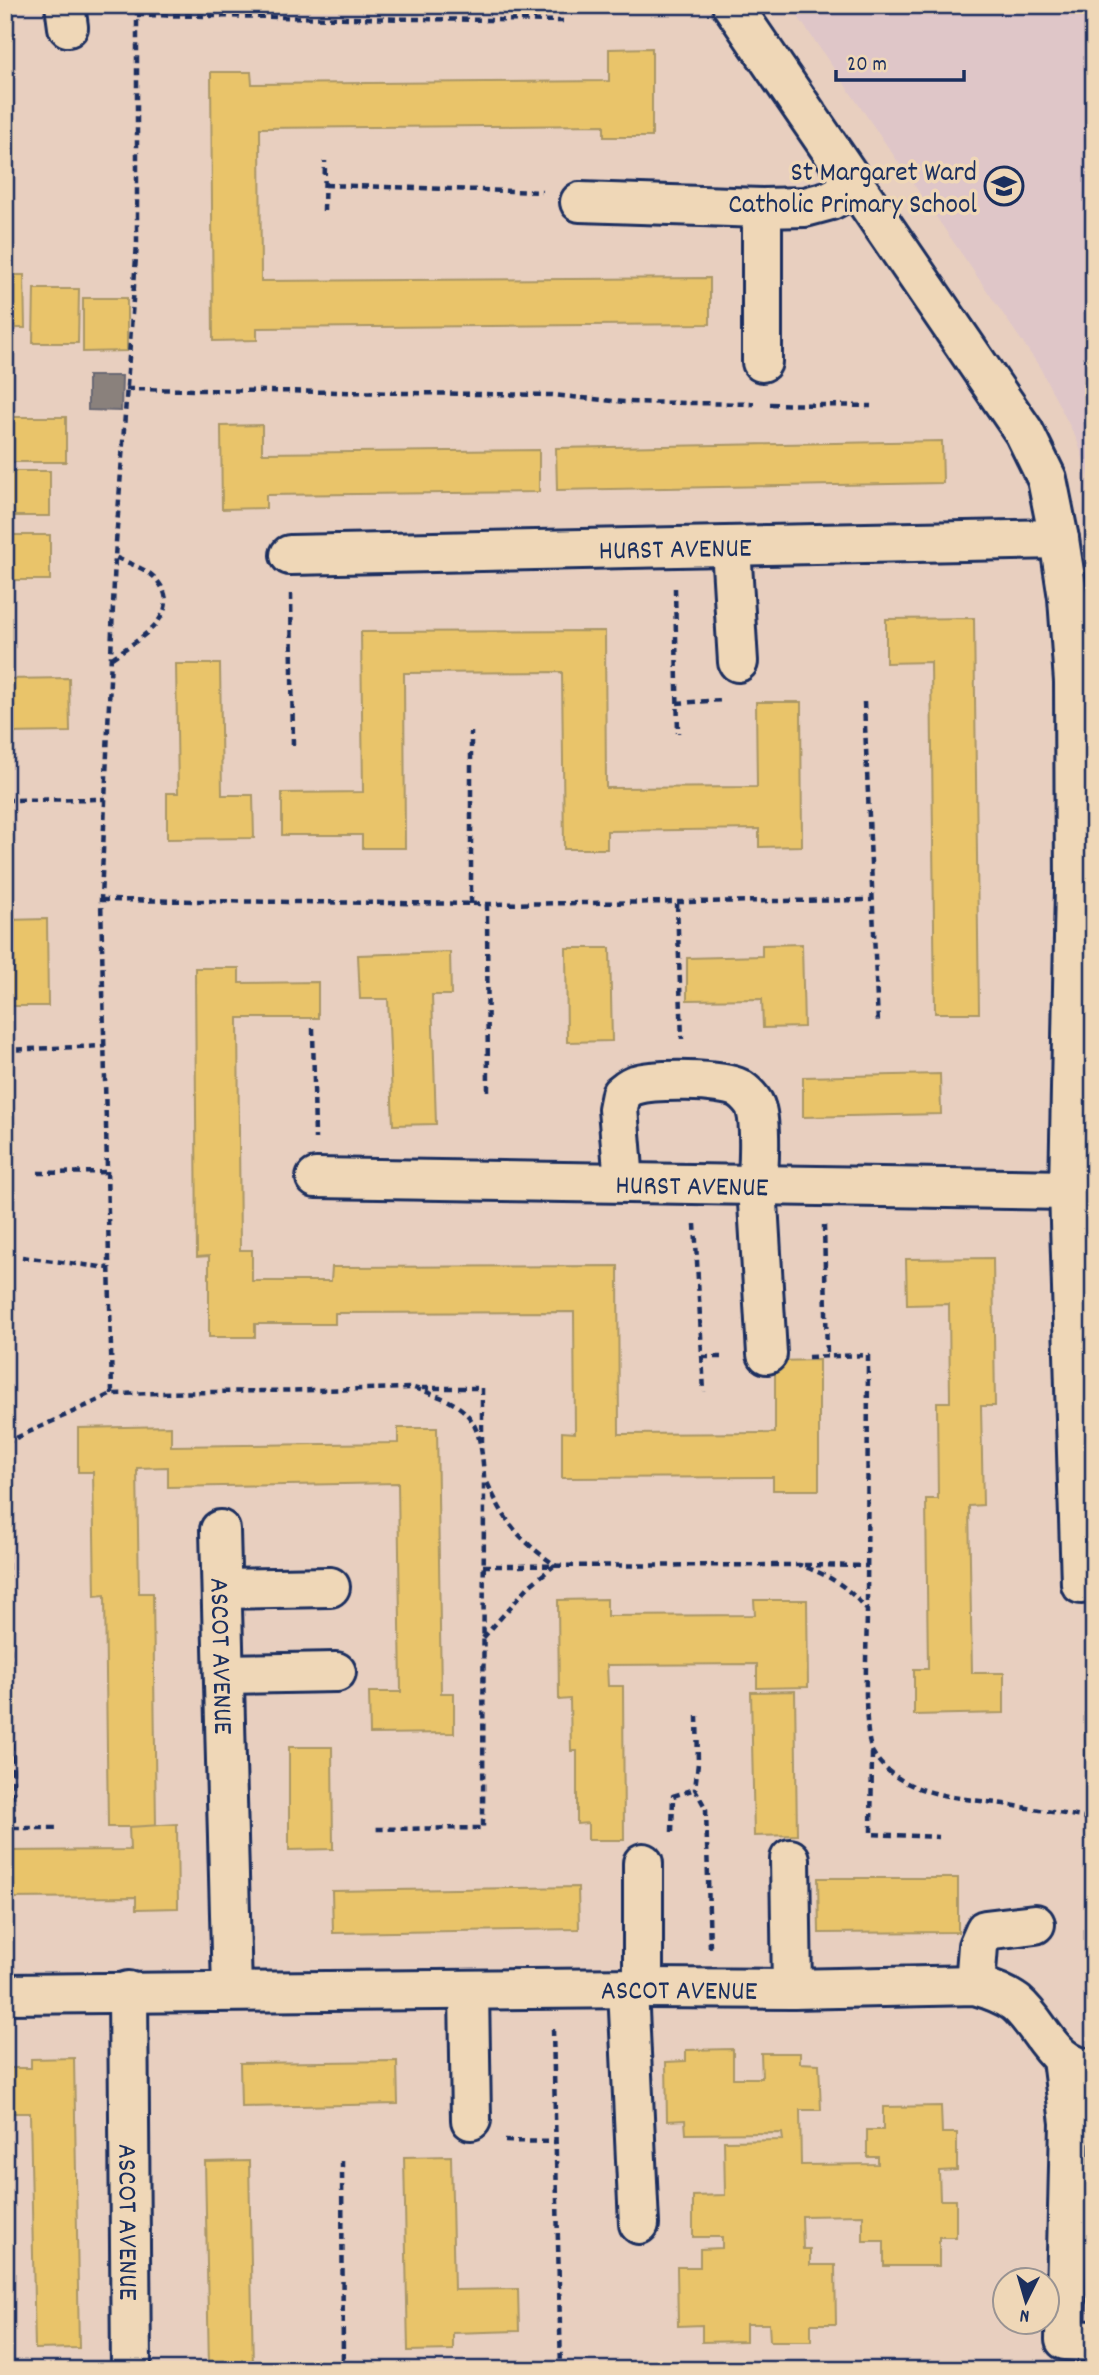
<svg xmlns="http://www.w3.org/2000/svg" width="1099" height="2375" font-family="Dekko,sans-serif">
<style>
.built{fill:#dfc6c8}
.homes{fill:#e9c46a;stroke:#ab9766;stroke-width:2}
.industry{fill:#8a817c;stroke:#696873;stroke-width:2}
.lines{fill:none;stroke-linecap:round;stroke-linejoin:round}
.minor-casing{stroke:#1b2f5e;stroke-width:44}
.path{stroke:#1b2f5e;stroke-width:4.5;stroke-dasharray:7 5;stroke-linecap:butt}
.minor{stroke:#efd7b7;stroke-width:38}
.labels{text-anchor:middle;stroke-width:7;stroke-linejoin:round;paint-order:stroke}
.poi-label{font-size:28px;fill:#1b2f5e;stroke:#efd7b7;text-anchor:end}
.street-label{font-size:28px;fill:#1b2f5e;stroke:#efd7b7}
</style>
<rect width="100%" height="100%" fill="#e8cfbf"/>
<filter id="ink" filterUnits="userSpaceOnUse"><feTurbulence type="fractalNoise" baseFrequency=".0143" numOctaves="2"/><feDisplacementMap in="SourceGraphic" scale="14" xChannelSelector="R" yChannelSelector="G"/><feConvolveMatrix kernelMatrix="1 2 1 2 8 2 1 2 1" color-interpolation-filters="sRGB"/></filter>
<g filter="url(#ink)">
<!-- built -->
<path class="built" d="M 790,5 L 1094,5 L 1094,491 L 1077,440 L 1039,366 Z"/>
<!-- homes -->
<g class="homes">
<path d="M 652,48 L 652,137 L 604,137 L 604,125 L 260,128 L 261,281 L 710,278 L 710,324 L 257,328 L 257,340 L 213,341 L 211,72 L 251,72 L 252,84 L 609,81 L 609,49 Z"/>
<path d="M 5,275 L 24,275 L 25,328 L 5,328 Z"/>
<path d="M 34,289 L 79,289 L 78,343 L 33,343 Z"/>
<path d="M 83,298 L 127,298 L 127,351 L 83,352 Z"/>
<rect x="12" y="417" width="54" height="45"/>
<path d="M 262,425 L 262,453 L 539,450 L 539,492 L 266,495 L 266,508 L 222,509 L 221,426 Z"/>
<path d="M 942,441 L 943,483 L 557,490 L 556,448 Z"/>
<rect x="5" y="471" width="45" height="45"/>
<rect x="5" y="535" width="45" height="45"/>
<path d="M 974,618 L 979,1013 L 935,1013 L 931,662 L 886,663 L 886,619 Z"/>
<path d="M 605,631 L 606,788 L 757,787 L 756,702 L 801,702 L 802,846 L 759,847 L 759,829 L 607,831 L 607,849 L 564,849 L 562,672 L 404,673 L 405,848 L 362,848 L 362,835 L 282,835 L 282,793 L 363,792 L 361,632 Z"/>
<path d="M 176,664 L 220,664 L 222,795 L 253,795 L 254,838 L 167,839 L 167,793 L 178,793 Z"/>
<path d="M 69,678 L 70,732 L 5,733 L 5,679 Z"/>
<path d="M 47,919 L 48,1006 L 6,1006 L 6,920 Z"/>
<path d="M 802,944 L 804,1027 L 763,1028 L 762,999 L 687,1000 L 687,958 L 762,956 L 762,945 Z"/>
<path d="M 566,948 L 610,948 L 612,1041 L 567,1042 Z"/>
<path d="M 450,952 L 451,995 L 432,995 L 436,1124 L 393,1125 L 388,999 L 360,999 L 358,955 Z"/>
<path d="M 195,968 L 239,968 L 239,983 L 318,982 L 318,1018 L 238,1018 L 240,1250 L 252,1250 L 252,1281 L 331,1281 L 332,1267 L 618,1266 L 619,1434 L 775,1433 L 775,1361 L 819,1360 L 819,1490 L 773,1490 L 773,1477 L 562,1478 L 562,1432 L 575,1433 L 574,1312 L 335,1313 L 335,1324 L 255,1324 L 255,1337 L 209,1337 L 209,1256 L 197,1257 Z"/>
<path d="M 940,1074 L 941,1114 L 803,1117 L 803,1077 Z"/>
<path d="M 993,1258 L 995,1406 L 981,1406 L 983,1505 L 969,1506 L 972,1673 L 1004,1673 L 1004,1713 L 914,1715 L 914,1669 L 928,1669 L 926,1499 L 938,1499 L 937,1402 L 950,1402 L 949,1304 L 907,1305 L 906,1259 Z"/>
<rect x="5" y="1334" width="3" height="42"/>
<path d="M 171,1426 L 171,1446 L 398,1443 L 398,1428 L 437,1428 L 441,1693 L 454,1693 L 454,1733 L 370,1734 L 369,1692 L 401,1692 L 398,1483 L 168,1487 L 168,1467 L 137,1468 L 139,1593 L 153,1593 L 156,1827 L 108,1827 L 105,1595 L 95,1596 L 93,1472 L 78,1472 L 78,1428 Z"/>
<path d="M 607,1599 L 607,1616 L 755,1615 L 754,1600 L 807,1600 L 808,1687 L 757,1688 L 757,1664 L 607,1665 L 608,1686 L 623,1686 L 624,1840 L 588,1840 L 588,1823 L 577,1824 L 577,1751 L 571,1751 L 570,1699 L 559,1700 L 558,1600 Z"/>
<path d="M 795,1691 L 797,1835 L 754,1836 L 751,1692 Z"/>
<rect x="1085" y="1713" width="9" height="42"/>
<path d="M 289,1747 L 332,1747 L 333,1849 L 289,1850 Z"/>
<path d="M 177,1824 L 178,1908 L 136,1909 L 136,1897 L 5,1898 L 5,1851 L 130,1850 L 129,1827 Z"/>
<path d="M 818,1878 L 958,1878 L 958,1932 L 819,1933 Z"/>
<path d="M 578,1887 L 579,1929 L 333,1933 L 332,1891 Z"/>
<path d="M 733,2049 L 733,2078 L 762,2078 L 761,2053 L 800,2053 L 800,2063 L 819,2064 L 821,2110 L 800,2110 L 801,2165 L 878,2164 L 878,2157 L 867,2157 L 867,2130 L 883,2130 L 883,2107 L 941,2106 L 942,2133 L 957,2133 L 957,2170 L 939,2171 L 940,2200 L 956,2200 L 956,2237 L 939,2237 L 939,2266 L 884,2266 L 884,2241 L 863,2241 L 863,2215 L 802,2216 L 803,2249 L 810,2249 L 810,2265 L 835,2265 L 836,2324 L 811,2324 L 811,2341 L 770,2341 L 769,2324 L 746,2324 L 746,2341 L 702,2342 L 702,2325 L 678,2326 L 677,2267 L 700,2267 L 700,2249 L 722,2248 L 722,2237 L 693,2237 L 693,2196 L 725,2195 L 724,2141 L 783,2140 L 782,2133 L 686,2134 L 685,2120 L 667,2121 L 666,2062 L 686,2061 L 686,2050 Z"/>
<path d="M 74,2058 L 79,2348 L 35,2349 L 30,2113 L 5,2113 L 5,2068 L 31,2068 L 31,2059 Z"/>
<path d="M 397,2061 L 398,2104 L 241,2107 L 240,2063 Z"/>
<path d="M 451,2156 L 454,2290 L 518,2289 L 519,2331 L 453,2333 L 453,2350 L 408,2351 L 404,2157 Z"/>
<path d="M 249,2161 L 253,2367 L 209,2368 L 205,2162 Z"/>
</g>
<!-- industry -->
<path class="industry" d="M 88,376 L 122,376 L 121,411 L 88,410 Z"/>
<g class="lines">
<defs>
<g id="minor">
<path d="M 65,5 L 68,27"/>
<path d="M 732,5 L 1024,432 L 1047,479 L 1059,539 L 1068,598 L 1074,682 L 1075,887 L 1069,1190 L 1081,1584"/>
<path d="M 580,202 L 762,208 L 805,207 L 831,200 L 855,187"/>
<path d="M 762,362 L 762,208"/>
<path d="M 731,547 L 738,662"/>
<path id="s1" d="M 290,555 L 1059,539"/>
<path id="s2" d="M 316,1178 L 1069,1190 L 1094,1189"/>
<path d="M 624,1182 L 618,1109 L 621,1094 C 626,1090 630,1086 635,1085 C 654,1079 721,1079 738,1088 C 745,1092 754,1101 756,1109 C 761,1125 759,1168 757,1186 L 767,1354"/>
<path id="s3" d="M 220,1530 L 232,1991"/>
<path d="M 222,1589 L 330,1587"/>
<path d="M 226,1674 L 336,1672"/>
<path d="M 790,1859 L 792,1989"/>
<path d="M 975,1985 L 978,1946 L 985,1930 L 1035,1924"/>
<path d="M 643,1988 L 643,1863"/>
<path d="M 628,1989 L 639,2224"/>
<path d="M 469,1990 L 471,2120"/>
<path id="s4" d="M 128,1991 L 131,2370"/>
<path id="s5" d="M 5,1994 L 643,1988 L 792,1989 L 975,1985 C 989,1989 1004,1994 1016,2003 C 1044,2027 1050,2066 1094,2070"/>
<path d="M 1062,2059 L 1070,2123 L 1065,2340 L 1094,2341"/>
</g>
</defs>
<!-- minor casing -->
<use href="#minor" class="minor-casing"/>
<!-- path -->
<g class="path">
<path d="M 137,15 L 563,21"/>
<path d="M 325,185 L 542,192"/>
<path d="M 324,211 L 325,161"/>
<path d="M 126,389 L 552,395 L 624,402 L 754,404"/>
<path d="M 770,404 L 871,406"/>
<path d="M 675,588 L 678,733"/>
<path d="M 291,594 L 293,747"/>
<path d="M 112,658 C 138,639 189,613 154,577 C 145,568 127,563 115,557"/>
<path d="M 864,702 L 878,1024"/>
<path d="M 677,703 L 722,700"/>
<path d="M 5,800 L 105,799"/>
<path d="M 101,900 L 487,904 L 872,900"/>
<path d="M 471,904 L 471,732"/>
<path d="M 487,904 L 488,1093"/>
<path d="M 677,904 L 682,1039"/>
<path d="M 313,1028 L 315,1139"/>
<path d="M 5,1050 L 105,1046"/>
<path d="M 38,1173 L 107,1172"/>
<path d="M 695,1224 L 704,1392"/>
<path d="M 824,1225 L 827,1356"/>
<path d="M 22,1257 L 109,1268"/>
<path d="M 702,1357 L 726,1357"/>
<path d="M 808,1357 L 868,1355 L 867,1609"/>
<path d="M 422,1388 L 482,1388 L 482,1442"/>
<path d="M 112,1394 L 101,900 L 115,557 L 137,243 L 137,5"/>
<path d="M 5,1443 L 112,1394 L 414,1388 C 470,1405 480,1417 484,1476 L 483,1828 L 372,1829"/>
<path d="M 5,1479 L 14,1828 L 57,1828"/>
<path d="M 804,1565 L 868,1566"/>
<path d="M 483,1566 L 800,1565 C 830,1576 846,1585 867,1610 C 867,1636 862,1735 873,1753 C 899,1796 961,1798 1004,1804 C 1034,1809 1064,1814 1094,1819"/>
<path d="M 483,1638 L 529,1586 L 555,1565 C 517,1538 505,1522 486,1480"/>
<path d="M 697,1716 L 698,1763 L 695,1789 L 706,1809 L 710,1948"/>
<path d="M 872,1753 L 871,1834 L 939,1837"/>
<path d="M 5,1806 L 13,1806"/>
<path d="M 672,1832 L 673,1796 L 695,1789"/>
<path d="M 553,2029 L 561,2370"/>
<path d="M 505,2141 L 556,2142"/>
<path d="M 342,2161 L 343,2370"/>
</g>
<!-- minor -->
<use href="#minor" class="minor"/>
</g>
</g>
<!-- icons -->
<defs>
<symbol id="school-ring" viewBox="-11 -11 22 22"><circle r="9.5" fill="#efd7b7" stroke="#1b2f5e" stroke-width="1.5"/><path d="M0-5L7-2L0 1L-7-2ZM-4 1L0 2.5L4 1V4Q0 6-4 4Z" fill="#1b2f5e"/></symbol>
</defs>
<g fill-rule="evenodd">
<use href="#school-ring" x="982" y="164" width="44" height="44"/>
</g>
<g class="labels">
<!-- poi labels -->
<g class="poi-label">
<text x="977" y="180">St Margaret Ward<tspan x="977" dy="32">Catholic Primary School</tspan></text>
</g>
<!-- street labels -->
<g class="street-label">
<text dy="10" stroke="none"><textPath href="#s1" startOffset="385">HURST AVENUE</textPath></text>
<text dy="10" stroke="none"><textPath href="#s2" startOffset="376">HURST AVENUE</textPath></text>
<text dy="10" stroke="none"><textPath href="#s3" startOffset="126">ASCOT AVENUE</textPath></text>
<text dy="10" stroke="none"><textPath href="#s5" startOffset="674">ASCOT AVENUE</textPath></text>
<text dy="10" stroke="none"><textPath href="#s4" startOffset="231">ASCOT AVENUE</textPath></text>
</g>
</g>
<!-- margin -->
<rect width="1099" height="2375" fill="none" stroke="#efd7b7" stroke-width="28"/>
<rect x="14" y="14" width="1071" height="2347" fill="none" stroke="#1b2f5e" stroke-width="2.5" filter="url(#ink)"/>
<!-- north arrow -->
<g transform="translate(1026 2301) rotate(185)"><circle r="33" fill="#efd7b7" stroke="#9a9493" stroke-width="2"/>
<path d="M0-5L12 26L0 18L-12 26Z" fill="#1b2f5e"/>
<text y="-10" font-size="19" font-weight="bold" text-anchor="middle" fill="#1b2f5e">N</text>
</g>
<!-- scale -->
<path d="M836 70v10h128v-10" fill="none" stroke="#1b2f5e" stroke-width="3.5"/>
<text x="847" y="70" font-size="21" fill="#1b2f5e" stroke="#efd7b7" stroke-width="5" paint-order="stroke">20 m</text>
</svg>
